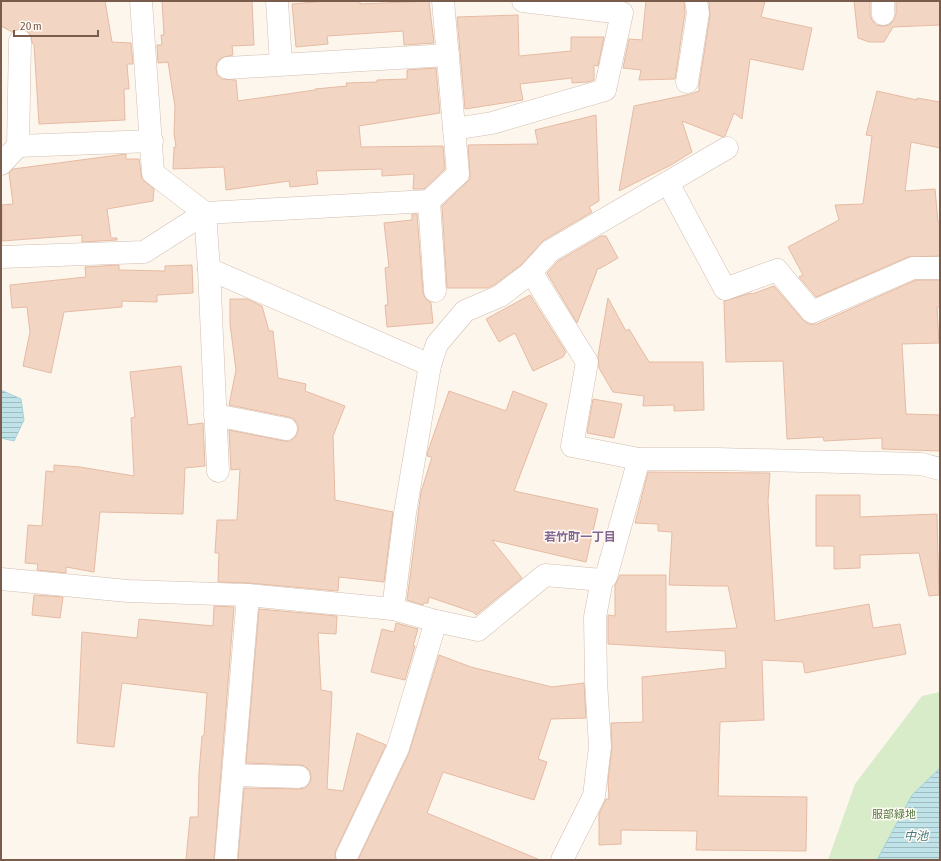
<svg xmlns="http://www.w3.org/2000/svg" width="941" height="861" font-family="'Asap Condensed','Noto Sans JP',sans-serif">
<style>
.green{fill:#d8ecc9}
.water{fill:url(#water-rules);stroke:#a5d3da}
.building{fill:#f3d5c3;stroke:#e6bba3}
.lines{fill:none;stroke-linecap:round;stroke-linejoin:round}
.minor-casing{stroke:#d1beb0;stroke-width:23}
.minor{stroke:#fff;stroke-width:22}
.labels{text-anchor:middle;stroke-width:3;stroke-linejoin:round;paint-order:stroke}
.park-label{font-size:11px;fill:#537a41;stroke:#fffaf3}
.neighbourhood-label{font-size:12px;font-weight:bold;fill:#846695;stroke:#fffaf3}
.water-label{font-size:12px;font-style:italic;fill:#437c86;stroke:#fffaf3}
</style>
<defs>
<pattern id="water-rules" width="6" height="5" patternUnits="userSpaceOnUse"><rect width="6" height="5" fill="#bfe3e8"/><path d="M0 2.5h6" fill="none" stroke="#a0bbbe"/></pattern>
</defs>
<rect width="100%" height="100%" fill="#fdf6ec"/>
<!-- green -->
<path class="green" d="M 940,692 L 940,860 L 828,860 L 855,784 L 922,696 Z"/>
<!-- water -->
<g class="water">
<path d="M 1,390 L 21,399 L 24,420 L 14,441 L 1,438 Z"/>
<path d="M 940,768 L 940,860 L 877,860 L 912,795 Z"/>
</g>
<!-- building -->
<g class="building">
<path d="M 1,1 L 105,1 L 112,42 L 131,43 L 133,64 L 127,64 L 129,89 L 124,89 L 125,120 L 39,124 L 34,44 L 32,43 L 31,35 L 26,30 L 20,29 L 12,32 L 1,26 Z"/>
<path d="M 162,1 L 252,1 L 254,45 L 232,46 L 233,55 L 221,58 L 217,62 L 216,68 L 217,75 L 222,79 L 236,80 L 238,101 L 315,90 L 315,89 L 347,86 L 346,83 L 377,82 L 377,80 L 407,79 L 407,70 L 436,68 L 440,113 L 359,126 L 361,147 L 443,146 L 445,169 L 424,189 L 413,189 L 414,174 L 382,176 L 382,169 L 316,171 L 318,184 L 290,187 L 289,181 L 226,190 L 224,167 L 173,169 L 174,147 L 176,147 L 174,133 L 175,107 L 168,62 L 158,63 L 157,45 L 162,45 L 161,35 L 164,35 Z"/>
<path d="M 326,1 L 360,1 L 360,4 L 429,1 L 434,43 L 404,45 L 403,31 L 327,36 L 328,44 L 296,47 L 292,4 Z"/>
<path d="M 646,1 L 684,1 L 685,13 L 675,79 L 639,80 L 641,70 L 623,68 L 629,39 L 642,40 Z"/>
<path d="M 709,1 L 765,1 L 761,17 L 812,28 L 803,70 L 750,59 L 742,119 L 734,113 L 725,136 L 723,137 L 682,121 L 692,152 L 671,165 L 619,191 L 634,106 L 691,94 L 699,91 L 699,86 L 710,15 Z"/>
<path d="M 854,1 L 870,1 L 870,14 L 872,20 L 876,25 L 883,26 L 889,25 L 894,20 L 896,14 L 896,1 L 940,1 L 940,25 L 893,27 L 884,42 L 869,42 L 858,38 Z"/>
<path d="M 518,15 L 519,56 L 571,51 L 571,37 L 604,37 L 598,66 L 594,65 L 594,80 L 588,82 L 572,83 L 572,78 L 520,84 L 523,100 L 465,109 L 457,17 Z"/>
<path d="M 877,91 L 917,100 L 917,98 L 940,102 L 940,148 L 911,142 L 905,191 L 935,189 L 938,222 L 940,222 L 940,256 L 908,257 L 816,297 L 799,277 L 803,275 L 788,247 L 839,220 L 835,205 L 863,204 L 872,136 L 866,135 Z"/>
<path d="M 596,115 L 599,201 L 589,207 L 592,212 L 544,240 L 521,265 L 494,285 L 487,288 L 447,288 L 442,206 L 470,179 L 470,173 L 468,145 L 538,144 L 535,130 Z"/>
<path d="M 126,154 L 126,159 L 139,159 L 142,179 L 154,189 L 153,201 L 107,209 L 111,238 L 117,238 L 117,240 L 82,242 L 82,235 L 2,241 L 2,205 L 13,204 L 9,173 L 13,169 Z"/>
<path d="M 412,214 L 417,214 L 423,292 L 425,298 L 431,303 L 433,323 L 387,327 L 385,305 L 388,305 L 385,268 L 389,267 L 384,223 L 412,220 Z"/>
<path d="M 601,236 L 606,236 L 618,258 L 599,269 L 598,268 L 577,323 L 547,273 L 558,261 Z"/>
<path d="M 119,265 L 119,270 L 165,271 L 165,266 L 192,265 L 193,293 L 157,295 L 157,302 L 122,301 L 122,307 L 64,312 L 51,373 L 23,366 L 30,332 L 27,307 L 12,308 L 10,285 L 86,277 L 85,267 Z"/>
<path d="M 916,280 L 940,280 L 940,307 L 937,307 L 939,343 L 902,344 L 906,414 L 940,415 L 940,451 L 882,449 L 882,438 L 824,441 L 823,437 L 787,439 L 783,361 L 726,362 L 724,301 L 751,293 L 752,294 L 774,286 L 803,320 L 809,324 L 817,324 Z"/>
<path d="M 530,295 L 566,352 L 563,357 L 533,371 L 515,333 L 499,342 L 486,319 Z"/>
<path d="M 608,298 L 626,331 L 629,329 L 649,362 L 703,362 L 704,410 L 674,411 L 674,405 L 643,406 L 644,396 L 613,392 L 599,368 L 598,356 Z"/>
<path d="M 230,299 L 247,299 L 262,306 L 269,331 L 273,331 L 278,378 L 306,384 L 305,391 L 345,406 L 333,436 L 335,500 L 393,512 L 384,582 L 339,577 L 338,591 L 249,583 L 218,582 L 219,553 L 215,553 L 217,520 L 237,520 L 240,469 L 231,470 L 229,430 L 284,441 L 290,441 L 295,437 L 298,431 L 298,425 L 294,419 L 289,417 L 229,405 L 236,370 L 230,324 Z"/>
<path d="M 181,366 L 188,425 L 203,423 L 205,466 L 185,468 L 183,514 L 100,512 L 94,572 L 66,567 L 66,573 L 37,570 L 38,564 L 25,563 L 28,525 L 42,526 L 46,471 L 54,472 L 54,465 L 80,467 L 134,476 L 131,418 L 135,417 L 130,372 Z"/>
<path d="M 449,391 L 506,411 L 513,391 L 547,404 L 514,491 L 598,509 L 586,562 L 492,540 L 522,578 L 476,615 L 473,612 L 429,597 L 428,603 L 424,603 L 423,605 L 407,600 L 421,492 L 432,457 L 427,456 L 428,451 Z"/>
<path d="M 593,399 L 622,404 L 614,438 L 587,433 Z"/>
<path d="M 648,472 L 770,473 L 768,501 L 775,621 L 869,604 L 873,628 L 900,624 L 906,654 L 805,673 L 803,662 L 762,660 L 764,720 L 720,722 L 718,796 L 807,797 L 806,851 L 696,850 L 697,831 L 621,830 L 621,844 L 599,845 L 599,814 L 606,799 L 609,799 L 608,781 L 612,746 L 611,723 L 643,722 L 642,677 L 726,668 L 725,651 L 608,644 L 608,615 L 615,616 L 615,585 L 620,575 L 666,575 L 666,632 L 737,628 L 728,586 L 713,586 L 669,585 L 672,532 L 658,531 L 658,524 L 635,523 Z"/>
<path d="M 816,495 L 860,495 L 860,517 L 937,514 L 939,595 L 929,596 L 919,553 L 860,555 L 860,568 L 834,569 L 834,546 L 816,546 Z"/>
<path d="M 34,595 L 63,597 L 60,618 L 32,615 Z"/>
<path d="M 214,606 L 234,607 L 214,860 L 186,860 L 190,817 L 198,817 L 199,773 L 202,736 L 204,736 L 207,693 L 122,683 L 114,747 L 77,743 L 82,632 L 137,638 L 139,619 L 213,626 Z"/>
<path d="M 259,609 L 337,616 L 336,634 L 318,633 L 321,690 L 332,692 L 327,789 L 343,791 L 357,733 L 386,745 L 336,850 L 335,856 L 336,860 L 238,860 L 244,788 L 299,789 L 305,788 L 310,783 L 311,778 L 310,771 L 305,766 L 300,765 L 246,763 Z"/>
<path d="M 396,623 L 418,629 L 413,646 L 415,646 L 405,680 L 371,672 L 382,629 L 394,632 Z"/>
<path d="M 439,655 L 471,667 L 552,687 L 584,683 L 586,718 L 551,719 L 538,759 L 547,762 L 534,800 L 443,772 L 427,813 L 540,860 L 358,860 L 409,753 Z"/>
</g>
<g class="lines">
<defs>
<g id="minor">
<path d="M 141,1 L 153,173 L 205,213 L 209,269 L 218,471"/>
<path d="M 277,1 L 281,64"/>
<path d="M 883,1 L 883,14"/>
<path d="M 228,68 L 448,55"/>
<path d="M 687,82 L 698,13 L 696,1"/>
<path d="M 454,129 L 492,123 L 605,90 L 622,13 L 523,1"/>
<path d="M 18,146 L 152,141"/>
<path d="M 1,164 L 18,146 L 20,41"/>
<path d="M 668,183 L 725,289 L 777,270 L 812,312 L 913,268 L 940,268"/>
<path d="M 429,201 L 435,291"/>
<path d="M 1,257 L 144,252 L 205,213 L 429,201 L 458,174 L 443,1"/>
<path d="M 209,269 L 430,365 L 405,513 L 393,609"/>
<path d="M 531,272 L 587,362 L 572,446 L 639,459 L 717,459 L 921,464 L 940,469"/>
<path d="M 430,365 L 437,344 L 465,311 L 500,296 L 529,274 L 550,251 L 727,148"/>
<path d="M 215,415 L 286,429"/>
<path d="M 1,579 L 128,591 L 248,595 L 393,609 L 436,621 L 478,630 L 545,575 L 602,580"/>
<path d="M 233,775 L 299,777"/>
<path d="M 347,855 L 398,748 L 436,621"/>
<path d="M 226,858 L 248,595"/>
<path d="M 562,860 L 594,796 L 600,747 L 596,681 L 595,617 L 602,580 L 606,577 L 639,459"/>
</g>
</defs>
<!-- minor casing -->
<use href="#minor" class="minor-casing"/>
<!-- minor -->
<use href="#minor" class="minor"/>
</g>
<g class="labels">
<!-- park labels -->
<g class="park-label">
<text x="894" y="818">服部緑地</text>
</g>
<!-- neighbourhood labels -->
<g class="neighbourhood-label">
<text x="580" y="541">若竹町一丁目</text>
</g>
<!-- water labels -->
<g class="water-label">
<text x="916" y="840">中池</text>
</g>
</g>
<!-- border -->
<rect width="941" height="861" fill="none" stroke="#7a5c4d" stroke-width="4"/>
<!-- scale -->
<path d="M14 30v6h84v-6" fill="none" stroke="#7a5c4d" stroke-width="2"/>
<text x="20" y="30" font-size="12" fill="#7a5c4d" stroke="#fffaf3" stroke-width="3" paint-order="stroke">20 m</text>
</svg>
